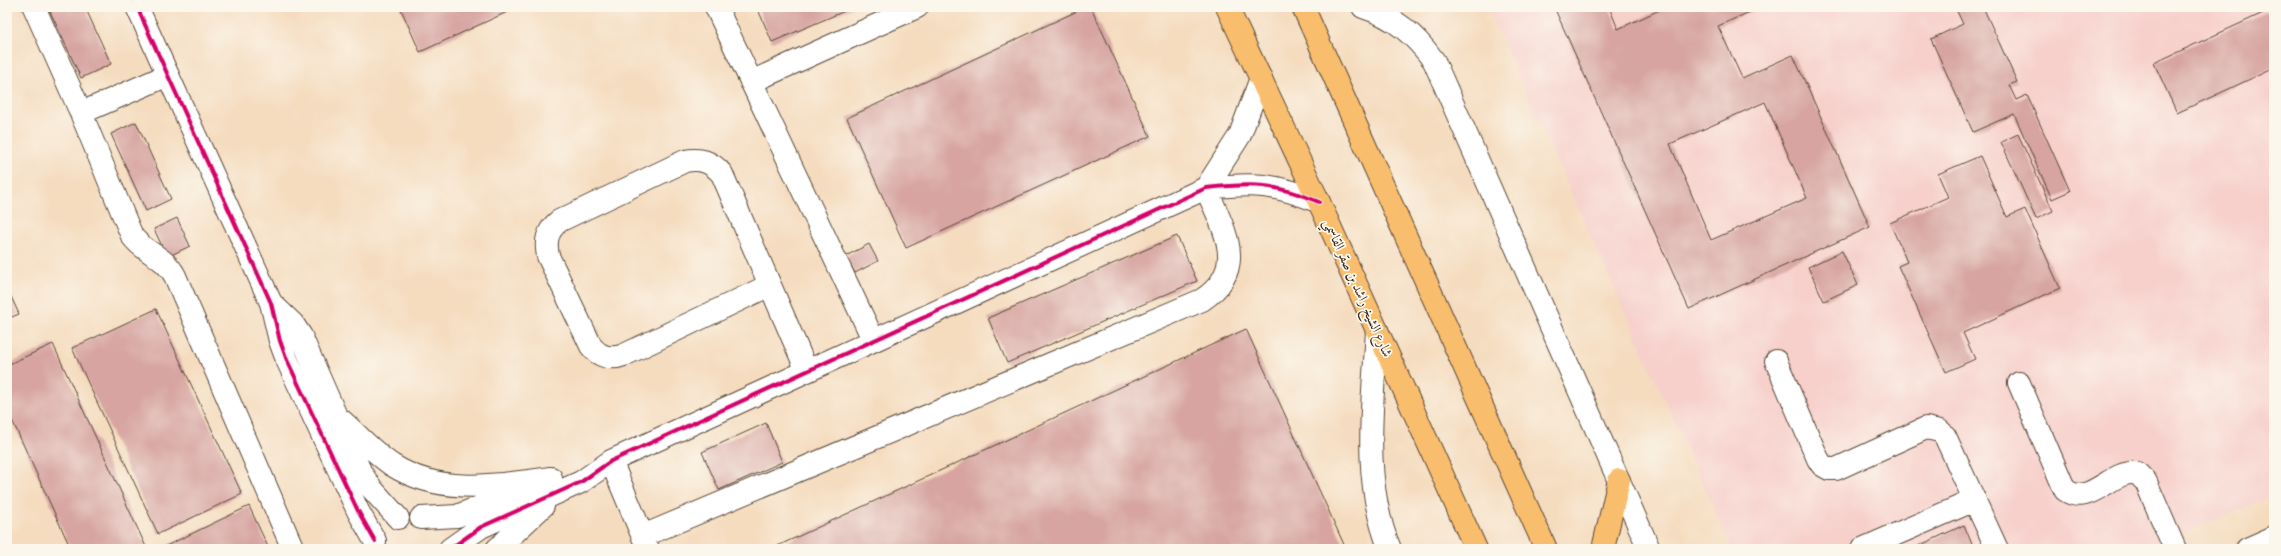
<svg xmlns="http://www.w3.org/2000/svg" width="2281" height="556" viewBox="0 0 2281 556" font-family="Alegreya,Amiri,serif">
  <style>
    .built { fill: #f7d0cc }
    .building { fill: #d7a4a1; fill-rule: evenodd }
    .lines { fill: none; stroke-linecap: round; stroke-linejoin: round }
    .minor-casing { stroke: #574536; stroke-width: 24 }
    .major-casing { stroke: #574536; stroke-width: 24 }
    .minor { stroke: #fff; stroke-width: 22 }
    .major { stroke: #f9be6d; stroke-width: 22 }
    .cycleway-casing { stroke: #fbf7ec; stroke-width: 6 }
    .cycleway { stroke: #d6006c; stroke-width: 4 }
    .labels { text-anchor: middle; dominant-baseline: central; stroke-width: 3.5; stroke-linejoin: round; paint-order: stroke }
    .street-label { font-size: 14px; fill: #3b2a1e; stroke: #fbf7ec }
  </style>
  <rect width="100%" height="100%" fill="#fbf7ec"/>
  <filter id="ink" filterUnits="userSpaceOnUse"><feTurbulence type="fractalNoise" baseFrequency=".025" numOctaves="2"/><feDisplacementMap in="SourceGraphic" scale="8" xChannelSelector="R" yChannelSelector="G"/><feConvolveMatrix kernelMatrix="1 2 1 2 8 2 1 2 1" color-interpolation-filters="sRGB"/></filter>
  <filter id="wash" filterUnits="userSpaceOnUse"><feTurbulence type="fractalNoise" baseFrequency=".012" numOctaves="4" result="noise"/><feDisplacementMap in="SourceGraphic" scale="16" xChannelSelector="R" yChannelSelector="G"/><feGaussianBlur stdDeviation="0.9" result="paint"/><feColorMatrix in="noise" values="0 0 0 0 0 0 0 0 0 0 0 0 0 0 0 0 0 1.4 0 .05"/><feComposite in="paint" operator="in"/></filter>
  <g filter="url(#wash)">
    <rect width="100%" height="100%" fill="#f5dcbf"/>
    <path class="built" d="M1487,7h787v487l-123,55h-419z"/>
    <g id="blocks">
      <path class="building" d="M48,7h37l26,57 -30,14z
        M400,7h118l-98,45z
        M757,7h97l-82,35z
        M1086,7h5l59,129 -244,112 -59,-130z
        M1554,7h55l9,22 48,-22h95l-43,19 24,52 51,-23 77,172 -181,82zM1765,102l42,96 -96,42 -41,-96z
        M1955,7h28l34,75 -8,3 7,15 11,-5 43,96 -18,8 -38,-85 -41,18 -42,-93 32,-15z
        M2274,8v60l-97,45 -23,-50z
        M136,122l35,77 -25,12 -35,-77z
        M2018,134l35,77 -17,8 -35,-77z
        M1980,156l27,61 18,-8 35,79 -97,45 12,26 -29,13 -48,-106 9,-4 -17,-39 58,-26 -10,-23z
        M177,218l13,28 -23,11 -13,-28z
        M1177,236l20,45 -190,82 -19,-45z
        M869,244l9,17 -23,12 -9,-17z
        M1842,251l16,34 -34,16 -16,-34z
        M7,288l12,26 -12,5z
        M156,309l86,185 -84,40 -86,-186z
        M1246,329l100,220h-575z
        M53,344l94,205h-76l-64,-140v-44z
        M766,423l16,39 -63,28 -17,-38z
        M249,506l20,43h-101l-2,-3z
        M1964,525l10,24h-62z"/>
    </g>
  </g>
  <g filter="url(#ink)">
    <use href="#blocks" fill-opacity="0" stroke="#574536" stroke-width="1"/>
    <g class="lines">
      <defs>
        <path id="minor" d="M34,7l47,106 51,123c13,18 32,19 43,40l118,273
          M137,7l134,296 9,38 7,19 71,151 17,30
          M716,7l157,332
          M1363,7c32,10 52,28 71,54l215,488
          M751,82l166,-75
          M81,113l87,-38
          M1206,188l34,-53 21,-57
          M770,285l-146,70c-13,5 -25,2 -33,-9l-43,-90c-3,-15 -1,-25 11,-35l126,-60c15,-3 26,0 37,13l85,197
          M271,303l22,21 8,12 60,137 11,16 26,29
          M1377,330c-4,72 -16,150 13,219
          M1776,361l42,98 4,6 7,4h7l90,-41 14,3 5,5 52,113
          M2019,383l46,107c25,18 46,-21 72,-17l9,9 29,67
          M341,420c17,15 33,33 51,45 49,31 106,20 159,13
          M611,461l37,88
          M421,518l36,-2 70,-28
          M643,536l559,-236c48,-32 21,-71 4,-112
          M450,549l31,-22 100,-45 30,-21 595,-273c47,-5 69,-5 113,14
          M497,549l46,-43
          M1862,549l113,-49
          M2247,549l27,-12"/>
        <path id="major" d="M1227,7l92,195 157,347
          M1303,7l243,542
          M1603,549l16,-69"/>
      </defs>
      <use href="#minor" class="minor-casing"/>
      <use href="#major" class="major-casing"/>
      <use href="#minor" class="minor"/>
      <use href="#major" class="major"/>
      <defs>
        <path id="cycleway" d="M137,7l134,296 9,38 7,19 71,151 17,30
          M450,549l31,-22 100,-45 30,-21 595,-273c47,-5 69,-5 113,14"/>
      </defs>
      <use href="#cycleway" class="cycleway-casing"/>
      <use href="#cycleway" class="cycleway"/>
    </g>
  </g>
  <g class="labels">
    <g class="street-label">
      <text transform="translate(1358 288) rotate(66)">شارع الشيخ راشد بن صقر القاسمي</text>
    </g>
  </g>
  <rect width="2281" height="556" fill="none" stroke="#fbf7ec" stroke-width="24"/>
</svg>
